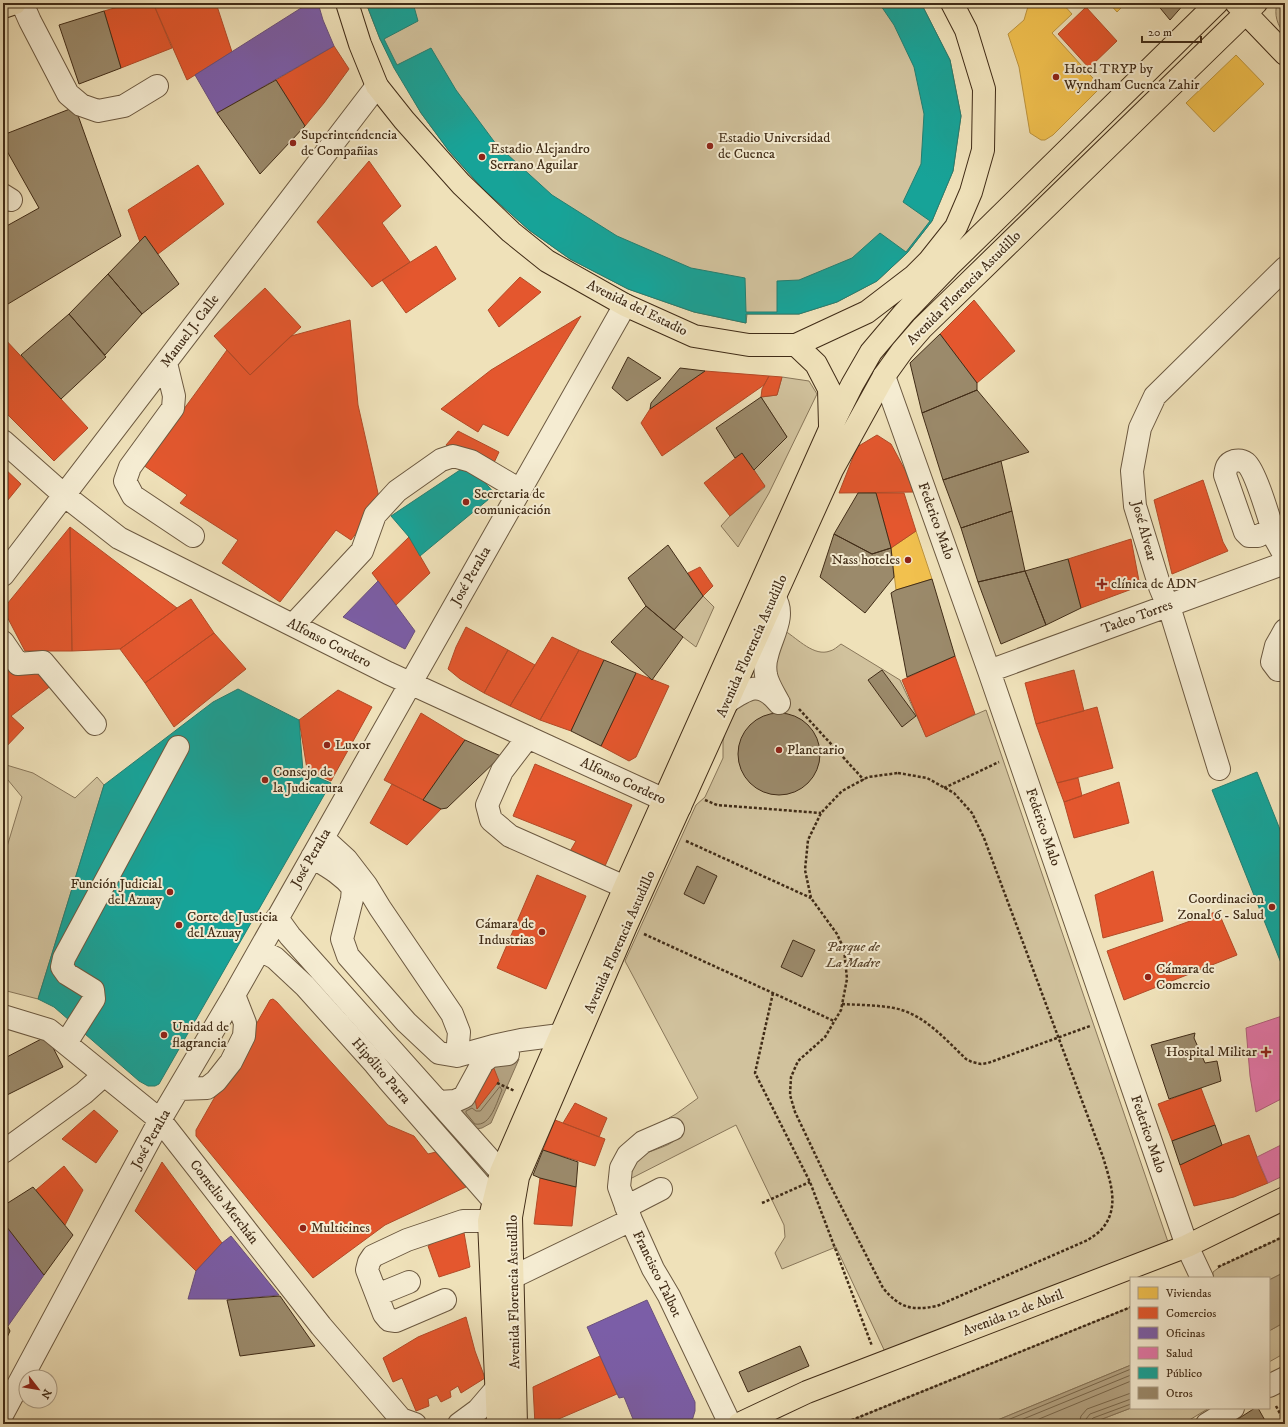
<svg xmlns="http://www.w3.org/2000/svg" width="1288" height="1427" viewBox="0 0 1288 1427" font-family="'IM FELL DW Pica',serif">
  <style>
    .green { fill: #d1c29d; stroke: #89775a }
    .water { fill: #b4a382; stroke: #867357 }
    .homes { fill: #f2c14e; stroke: #bd943e }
    .shops { fill: #e4572e; stroke: #b34a27 }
    .offices { fill: #7b5ea7; stroke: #6a4f7c }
    .health { fill: #e377a8; stroke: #b2607c }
    .public { fill: #17a398; stroke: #247f71 }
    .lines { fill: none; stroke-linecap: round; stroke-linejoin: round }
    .shore { stroke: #7a684c; stroke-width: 1 }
    .building { fill: #9b8a6b; stroke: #412c17 }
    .minor-casing { stroke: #6c5940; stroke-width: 24 }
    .major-casing { stroke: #412c17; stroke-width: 24 }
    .path { stroke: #412c17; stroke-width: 2.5; stroke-dasharray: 3 2; stroke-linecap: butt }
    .minor { stroke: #f5ecd2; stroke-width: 22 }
    .major { stroke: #efe1b9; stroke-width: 22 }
    .poi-dot { fill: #8f2418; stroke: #f5ecd2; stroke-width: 1.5 }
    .labels { text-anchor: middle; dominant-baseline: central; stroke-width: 4; stroke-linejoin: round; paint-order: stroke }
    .poi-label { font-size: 14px; fill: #412c17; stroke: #f5ecd2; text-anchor: start }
    .street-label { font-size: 14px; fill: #412c17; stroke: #f5ecd2 }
    .park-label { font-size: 14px; font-style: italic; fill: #5e4a32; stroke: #f5ecd2 }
  </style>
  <rect width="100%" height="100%" fill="#efe1b9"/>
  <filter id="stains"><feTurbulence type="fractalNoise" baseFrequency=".005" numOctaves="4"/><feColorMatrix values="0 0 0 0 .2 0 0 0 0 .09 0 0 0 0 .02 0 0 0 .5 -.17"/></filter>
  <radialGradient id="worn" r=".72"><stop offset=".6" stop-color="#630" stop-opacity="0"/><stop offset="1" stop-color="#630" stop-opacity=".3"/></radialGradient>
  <path class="green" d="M366,3h555l29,57 11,56 -8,55 -21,50 -25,32 -30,28 -40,21 -38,12h-52l-1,9 -52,-11 -66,-23 -58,-30 -41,-29 -46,-41 -34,-38 -28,-38 -41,-74z
    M1277,3h8v31c-8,-9 -11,-19 -8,-31z
    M782,377l27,4 8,13 -48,99 -31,54 -17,-21 9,-10 35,-29 -11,-17 33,-33 -26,-40 16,-2z
    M703,596l11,11 -18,40 -22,-17z
    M785,631c13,8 29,26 45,20 4,-1 7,-4 11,-7l59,36 26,56 60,-26 182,532 -282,112 -50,-107 -54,22 -7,-16 10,-16 -1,-12 -48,-100 -110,56c4,-7 7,-17 13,-23 8,-8 29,-10 37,-19l-3,-19 -4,-2 7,-4 22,-16 -73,-137 71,-156 9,-8 18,-39v-17l2,-9 9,-18 5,-8 31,-26z
    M3,764l30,9 42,25 22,-21 7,8 -66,214 -35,-9v-130l19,-63 -19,-23z
    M1285,1236v36l-16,8v-2h-56v-6l8,-6z
    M1131,1307v58l-143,59h-146z
    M1285,1322v31l-16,9v-31z
    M1131,1408h78l-26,16h-94z"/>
  <path class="water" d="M519,1059l-28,64 -9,5 -6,1 -21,-23 20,-8 2,11 20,-26 -6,-22 9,2z
    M1285,1272v50l-16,9v-51z
    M1131,1365v43l-42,16h-101z"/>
  <path class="homes" d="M1029,3h33l10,11 -20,19 49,54 -48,48 -8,5h-4l-11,-7 -11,-66 -11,-33 16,-14z
    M1109,3h17l-9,9z
    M1236,55l28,29 -50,48 -28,-29z
    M916,531l16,48 -36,11 -5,-42z"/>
  <path class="shops" d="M132,3h21l19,45 -51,20 -17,-57z
    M153,3h63l16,49 -45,28z
    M1086,7l31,34 -28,27 -31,-34z
    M334,46l15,23 -25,34 -19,23 -29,-46z
    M369,161l32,45 -19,17 28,39 -38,25 -55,-65z
    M198,165l26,39 -66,50 -13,-18 -5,6 -12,-32z
    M436,246l20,33 -50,34 -24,-33z
    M520,277l21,15 -42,35 -11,-17z
    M265,288l36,39 -51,48 -36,-39z
    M974,300l41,51 -38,32 -37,-49z
    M581,316l-73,120 -25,-12 -5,8 -37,-23 50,-39z
    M350,320l8,85 22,97 -29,38 -15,-10 -56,72 -58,-39 16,-23 -58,-37 7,-8 -44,-30 84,-115 23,25 41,-39z
    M3,337l85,91 -34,33 -51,-51z
    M705,371l64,5 -5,9 -102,71 -21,-33 9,-14z
    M769,376l13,1 -5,18 -16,2 1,-8z
    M458,431l41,21 -7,15 -46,-22z
    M877,435l14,9 14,26 9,22 -75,1 18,-46z
    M742,453l23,33 -35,30 -26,-33z
    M3,467l18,17 -18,22z
    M1203,480l20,62 5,9 -56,23 -18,-74z
    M876,493h28l12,38 -25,17z
    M70,527l107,81 -57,41 -48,2z
    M70,527l2,124h-47l-22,-42z
    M409,537l21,36 -34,32 -24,-32z
    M1131,539l9,47 -59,22 -13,-49z
    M700,567l13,19 -10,10 -15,-23z
    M191,599l23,34 -69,50 -25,-34 57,-41z
    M466,627l42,23 -24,43 -24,-14 -12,-10 8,-22z
    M214,633l32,36 -72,58 -29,-44z
    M552,637l27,13 -39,70 -30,-14z
    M508,650l27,15 -25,41 -26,-13z
    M579,650l25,10 -33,71 -31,-11z
    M955,656l20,58 -49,23 -24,-57z
    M3,657l11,17 23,-3 15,14 -41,31 13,12 -21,22z
    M1074,670l10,41 -48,13 -11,-41z
    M636,673l33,13 -33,71 -7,4 -28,-15z
    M338,690l34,17 -41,74 -24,-12 -8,-49z
    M1097,707l16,61 -56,15 -21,-59z
    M421,713l44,27 -42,60 -39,-20z
    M535,764l97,41 -27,61 -36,-13 7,-12 -63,-25z
    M1078,778l4,18 -18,6 -7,-19z
    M1119,782l10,41 -55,15 -10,-36z
    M392,784l49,25 -34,36 -37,-22z
    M1153,871l10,50 -60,17 -8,-43z
    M537,875l49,21 -40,93 -49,-21z
    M1218,911l19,44 -113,45 -17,-49z
    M273,999l4,3 111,123 26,11 14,18 8,-2 30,35 -81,38 -72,53 -117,-142v-6l74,-130z
    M491,1061l8,20 -22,28 -6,-30z
    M1201,1088l14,37 -43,16 -14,-37z
    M575,1103l32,15 -8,19 -36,-14z
    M94,1110l24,21 -22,32 -34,-24z
    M555,1120l50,19 -10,27 -52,-16z
    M1249,1135l12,33 7,15 -34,14 -40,9 -14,-41 42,-20z
    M162,1162l60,81 -26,28 -61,-60z
    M64,1166l19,24 -18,35 -29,-35z
    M540,1178l36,9 -4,39 -38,-2z
    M463,1227l7,40 -31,10 -11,-31z
    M466,1317l9,34 10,27 -24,15 -3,-7 -8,5 1,6 -10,5 -4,-7 -9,4 1,7 -13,5 -14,-33 -9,4 -10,-24 35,-21z
    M600,1356l17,38 -70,30h-12l-2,-37z"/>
  <path class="offices" d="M309,3h9l5,17 11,26 -117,67 -22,-38z
    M378,581l37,50 -10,18 -62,-32z
    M3,1222l41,53 -36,51 -5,-9z
    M231,1236l48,59 -44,4h-47l8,-28 26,-28z
    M647,1300l48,102v9l-4,13h-56l-11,-27 -5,1 -32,-71z"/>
  <path class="health" d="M1285,1015v82l-29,15 -6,-36 -4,-48z
    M1285,1143v32l-17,8 -11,-26z"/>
  <path class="public" d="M366,3h47l5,18 -34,18 13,26 34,-17 25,42 40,54 56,51 65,41 74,32 54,10 1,34h31v-31l22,-1 53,-22 28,-25 26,19 24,-31 -27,-19 18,-38 3,-50 -10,-47 -20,-42 -15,-22h42l29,57 11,56 -8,55 -21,50 -25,32 -30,28 -40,21 -38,12h-53v9l-52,-11 -66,-23 -58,-30 -41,-29 -46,-41 -34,-38 -28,-38 -27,-45 -14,-29z
    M469,464l26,30 -75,62 -11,-19 -18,-21z
    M238,689l61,31 4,51 28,12 -172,301 -4,2h-7l-9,-5 -85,-74 -16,-8 66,-214 109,-83z
    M1257,772l28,70v131l-73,-183z"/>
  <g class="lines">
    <path class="shore" d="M500,1087l2,3c-5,11 -11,37 -27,34l-9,-11v-2l6,-3 4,3h4z
      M998,1424l133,-55
      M1011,1424l120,-49
      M1027,1424l104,-43
      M1079,1424l2,-8 6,-7 44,-16
      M1085,1424l1,-5 4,-5 41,-15
      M1090,1424v-3l3,-3 38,-14"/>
  </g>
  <path class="building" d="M1156,3h29l-15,17z
    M104,11l17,57 -42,16 -20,-59z
    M276,80l29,46 -45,48 -43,-61z
    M75,107l46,129 -118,71v-79l36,-20 -36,-64v-9z
    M145,236l34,48 -37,30 -34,-40z
    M108,274l34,40 -37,41 -36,-41z
    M69,314l37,43 -45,42 -40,-44z
    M940,334l37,49v7l-55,23 -12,-50z
    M628,357l33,21 -34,23 -15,-13z
    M680,368l25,3 -55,38 1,-6z
    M977,390l52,62 -86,28 -21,-67z
    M761,397l26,40 -33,33 -12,-17 -7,5 -19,-30z
    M1001,461l11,50 -51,17 -18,-48z
    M858,493h18l15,55 -19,6 -38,-20z
    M1012,511l13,60 -47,11 -17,-54z
    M834,534l38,20 19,-6 3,29 -29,36 -45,-36z
    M668,545l35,51 -29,34 -28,-24 -18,-28z
    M1068,559l13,49 -35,17 -21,-54z
    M1025,571l21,54 -45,19 -23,-62z
    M932,579l23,77 -48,21 -16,-84 5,-3z
    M646,606l37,31 -31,43 -41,-38z
    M604,660l32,13 -35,73 -30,-15z
    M882,670l34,46 -14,11 -34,-47z
    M738 754a41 41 0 1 1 82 0a41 41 0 1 1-82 0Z
    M465,740l36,16 -54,52 -6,1 -18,-9z
    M697,866l20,10 -13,28 -20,-10z
    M793,940l22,10 -13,27 -21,-10z
    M1195,1033l-1,5 11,25 12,-2 4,20 -52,18 -18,-54z
    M47,1036l16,31 -60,30v-38z
    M1215,1125l7,20 -42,20 -8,-24z
    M543,1150l35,12 -2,25 -36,-9 -7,-3z
    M33,1187l40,48 -29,40 -41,-53v-16z
    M280,1296l35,50 -75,10 -13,-56z
    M3,1317l7,14 -7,15z
    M800,1346l9,20 -61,26 -9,-20z
    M1255,1408h3l9,16h-37z"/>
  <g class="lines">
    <defs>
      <path id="minor" d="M22,3l8,18 38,73 13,11 17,6 26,-5 33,-20
        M3,195l8,5
        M166,363l8,33 -1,12 -43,59 -5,14 8,15 60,40
        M884,376l105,295 198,575 15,32
        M3,441l61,54 55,43 269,135 292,134
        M1273,529l-15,7h-9l-4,-4 -20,-57c1,-7 2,-12 9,-14 4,-1 8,-1 12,2 10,8 25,62 30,77 3,5 6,11 9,16
        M3,575l374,-489
        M774,597c13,18 -3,40 -7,59 -2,6 -2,13 -1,19 2,10 9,20 13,28
        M293,625l69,-74 13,-36 22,-24 44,-31 12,-4 18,5 49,29
        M1285,630l-9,16 -4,16 6,8 7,-1
        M3,642l15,22 25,-2 52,62
        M989,671l296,-108
        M727,702c21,-14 33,-22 52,1
        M528,737l-26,34 -15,34 4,15 19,16 115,51
        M1219,769l-47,-153 -12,-29 -25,-81 -3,-35 8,-43 15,-32 130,-128
        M323,838l23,21 20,26 14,23 72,106 7,18 -2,24
        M312,857c15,9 30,17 41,31l-1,11 -10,40 6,17 58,66 33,31 18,3 36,-10 28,-6 39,-5
        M277,918l13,18 211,236
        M260,950l15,8 30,28 70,78 14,17 105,120
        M3,1016l46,14 111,90 161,206 80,93 14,5
        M66,1043l28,-44 -1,-9 -26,-16 -5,-7 2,-9 114,-211
        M179,1089l28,-1 9,-7 15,-19 13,-26 1,-13 -11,-28
        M439,1102l16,-1 9,-4 19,-35 8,-6 17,-2
        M673,1129l-30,13 -15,13 -7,13 -2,19 12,33 22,49 16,27 61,128
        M3,1152l81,-59 20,-18
        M626,1207l35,-18
        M513,1277l118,-57
        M377,1295l32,-13
        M445,1300l-49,21 -7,-1 -5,-6 -17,-44 2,-8 4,-6 34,-16 56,-19h26
        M1269,1386l16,-8
        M3,1413l157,-293 74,-125 391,-690
        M459,1424l19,-14 18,-21
        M1207,1424l26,-16"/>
      <path id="major" d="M347,3l13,41 17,42 27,34 57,64 50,48 36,29 78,44 69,31 55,9h47l71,-33 47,-36 15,-15 27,-34 15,-35 12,-42 1,-61 -18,-59 -14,-27
        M1236,3l49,51
        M3,7l12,-4
        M796,345l20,19 13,25 1,37
        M498,1424l-9,-203 12,-49 124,-285 205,-458 22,-44 19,-33 33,-39 46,-48 267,-262
        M516,1424l-5,-207 7,-40 108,-251 206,-456 52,-94 18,-25 20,-23 334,-325
        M739,1424l68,-32 380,-146 98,-48"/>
    </defs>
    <use href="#minor" class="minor-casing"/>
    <use href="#major" class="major-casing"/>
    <path class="path" d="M799,709l65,71
      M898,773l29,5 27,15 18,20 12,25 119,319c7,24 18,51 -2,73 -4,4 -9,7 -13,10l-151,66c-26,5 -37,2 -54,-18l-58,-113 -30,-63 -5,-17 1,-18 7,-16 27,-24 16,-27 6,-31 -3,-30 -7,-15 -26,-36 -6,-28 3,-30 13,-27 21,-22 26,-14z
      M944,788l55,-26
      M705,800l12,5 104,8
      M686,841l125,57
      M644,934l190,87
      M773,993l-18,80 55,109 62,164
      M842,1004c17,1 35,1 52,4 30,6 51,31 72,51l6,3 9,2 7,-1 102,-37
      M497,1083l18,8
      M762,1203l48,-21
      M1218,1267l67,-31
      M1276,1406l9,17
      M842,1424l289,-117"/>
    <use href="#minor" class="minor"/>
    <use href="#major" class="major"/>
  </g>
  <g class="poi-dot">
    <circle cx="1056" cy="77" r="4"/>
    <circle cx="293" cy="143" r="4"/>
    <circle cx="710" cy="146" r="4"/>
    <circle cx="482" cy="157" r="4"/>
    <circle cx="466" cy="502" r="4"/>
    <circle cx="908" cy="560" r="4"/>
    <path d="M1100 578h4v4h4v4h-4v4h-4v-4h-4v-4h4z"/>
    <circle cx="327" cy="745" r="4"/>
    <circle cx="779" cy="750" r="4"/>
    <circle cx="265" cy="780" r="4"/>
    <circle cx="170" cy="892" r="4"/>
    <circle cx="1272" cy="907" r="4"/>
    <circle cx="179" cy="925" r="4"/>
    <circle cx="542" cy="932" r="4"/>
    <circle cx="1148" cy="977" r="4"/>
    <circle cx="164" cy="1035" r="4"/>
    <path d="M1264 1046h4v4h4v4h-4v4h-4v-4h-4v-4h4z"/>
    <circle cx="303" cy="1228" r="4"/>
  </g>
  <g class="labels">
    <g class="poi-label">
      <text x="1064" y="69">Hotel TRYP by<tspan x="1064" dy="16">Wyndham Cuenca Zahir</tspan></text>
      <text x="301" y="135">Superintendencia<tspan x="301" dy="16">de Compañias</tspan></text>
      <text x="718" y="138">Estadio Universidad<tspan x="718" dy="16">de Cuenca</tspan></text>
      <text x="490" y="149">Estadio Alejandro<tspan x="490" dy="16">Serrano Aguilar</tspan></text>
      <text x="474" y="494">Secretaria de<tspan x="474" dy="16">comunicación</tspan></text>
      <text x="900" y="560" text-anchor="end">Nass hoteles</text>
      <text x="1111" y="584">clínica de ADN</text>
      <text x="335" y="745">Luxor</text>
      <text x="787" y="750">Planetario</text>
      <text x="273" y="772">Consejo de<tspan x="273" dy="16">la Judicatura</tspan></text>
      <text x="162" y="884" text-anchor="end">Función Judicial<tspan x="162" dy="16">del Azuay</tspan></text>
      <text x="1264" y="899" text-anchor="end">Coordinacion<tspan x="1264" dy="16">Zonal 6 - Salud</tspan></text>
      <text x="187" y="917">Corte de Justicia<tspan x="187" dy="16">del Azuay</tspan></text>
      <text x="534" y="924" text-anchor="end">Cámara de<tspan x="534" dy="16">Industrias</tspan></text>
      <text x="1156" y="969">Cámara de<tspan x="1156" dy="16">Comercio</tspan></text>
      <text x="172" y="1027">Unidad de<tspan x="172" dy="16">flagrancia</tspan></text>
      <text x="1257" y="1052" text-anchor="end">Hospital Militar</text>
      <text x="311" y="1228">Multicines</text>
    </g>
    <g class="street-label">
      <text transform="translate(964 288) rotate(-45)">Avenida Florencia Astudillo</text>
      <text transform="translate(637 308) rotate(26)">Avenida del Estadio</text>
      <text transform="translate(190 331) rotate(-53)">Manuel J. Calle</text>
      <text transform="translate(936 521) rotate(70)">Federico Malo</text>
      <text transform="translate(1144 531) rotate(75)">José Alvear</text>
      <text transform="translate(471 576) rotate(-60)">José Peralta</text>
      <text transform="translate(1137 617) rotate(-20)">Tadeo Torres</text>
      <text transform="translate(329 643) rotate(27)">Alfonso Cordero</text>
      <text transform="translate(752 646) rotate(-66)">Avenida Florencia Astudillo</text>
      <text transform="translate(623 781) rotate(25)">Alfonso Cordero</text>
      <text transform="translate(1043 827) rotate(71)">Federico Malo</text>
      <text transform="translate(311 858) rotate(-60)">José Peralta</text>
      <text transform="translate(620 942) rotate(-66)">Avenida Florencia Astudillo</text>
      <text transform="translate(381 1071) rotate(49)">Hipólito Parra</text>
      <text transform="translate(1148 1134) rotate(71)">Federico Malo</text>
      <text transform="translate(151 1139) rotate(-61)">José Peralta</text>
      <text transform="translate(224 1202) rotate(52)">Cornelio Merchán</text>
      <text transform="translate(657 1274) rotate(64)">Francisco Talbot</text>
      <text transform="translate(514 1292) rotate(-91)">Avenida Florencia Astudillo</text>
      <text transform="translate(1013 1313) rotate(-21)">Avenida 12 de Abril</text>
    </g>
    <g class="park-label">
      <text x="853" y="947">Parque de<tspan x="853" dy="16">La Madre</tspan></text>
    </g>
  </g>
  <rect width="1288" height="1427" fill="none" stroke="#efe1b9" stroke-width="16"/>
  <rect x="4" y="4" width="1280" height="1419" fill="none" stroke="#412c17" stroke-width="2"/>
  <rect x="8" y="8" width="1272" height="1411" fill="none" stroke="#412c17"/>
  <rect x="1130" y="1277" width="140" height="132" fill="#f5ecd2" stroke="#ad9f87"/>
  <rect x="1138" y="1287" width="20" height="12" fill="#f2c14e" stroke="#ad9f87"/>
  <text x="1166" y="1297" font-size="12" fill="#412c17">Viviendas</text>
  <rect x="1138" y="1307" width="20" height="12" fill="#e4572e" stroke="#ad9f87"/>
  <text x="1166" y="1317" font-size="12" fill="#412c17">Comercios</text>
  <rect x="1138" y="1327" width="20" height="12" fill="#7b5ea7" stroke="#ad9f87"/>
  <text x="1166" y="1337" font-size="12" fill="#412c17">Oficinas</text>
  <rect x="1138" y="1347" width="20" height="12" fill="#e377a8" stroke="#ad9f87"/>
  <text x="1166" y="1357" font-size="12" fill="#412c17">Salud</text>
  <rect x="1138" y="1367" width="20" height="12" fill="#17a398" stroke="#ad9f87"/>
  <text x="1166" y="1377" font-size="12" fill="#412c17">Público</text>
  <rect x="1138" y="1387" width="20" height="12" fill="#9b8a6b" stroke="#ad9f87"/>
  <text x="1166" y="1397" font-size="12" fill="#412c17">Otros</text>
  <g transform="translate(38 1389) rotate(121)"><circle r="19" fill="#f5ecd2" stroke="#ad9f87"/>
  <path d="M0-3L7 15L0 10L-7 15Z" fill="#8f2418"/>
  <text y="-6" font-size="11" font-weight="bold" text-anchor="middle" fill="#412c17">N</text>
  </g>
  <path d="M1142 36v6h59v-6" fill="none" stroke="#412c17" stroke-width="2"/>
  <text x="1148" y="36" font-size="12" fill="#412c17" stroke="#f5ecd2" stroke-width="3" paint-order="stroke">20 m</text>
  <rect width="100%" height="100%" filter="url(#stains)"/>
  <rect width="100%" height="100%" fill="url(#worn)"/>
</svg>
